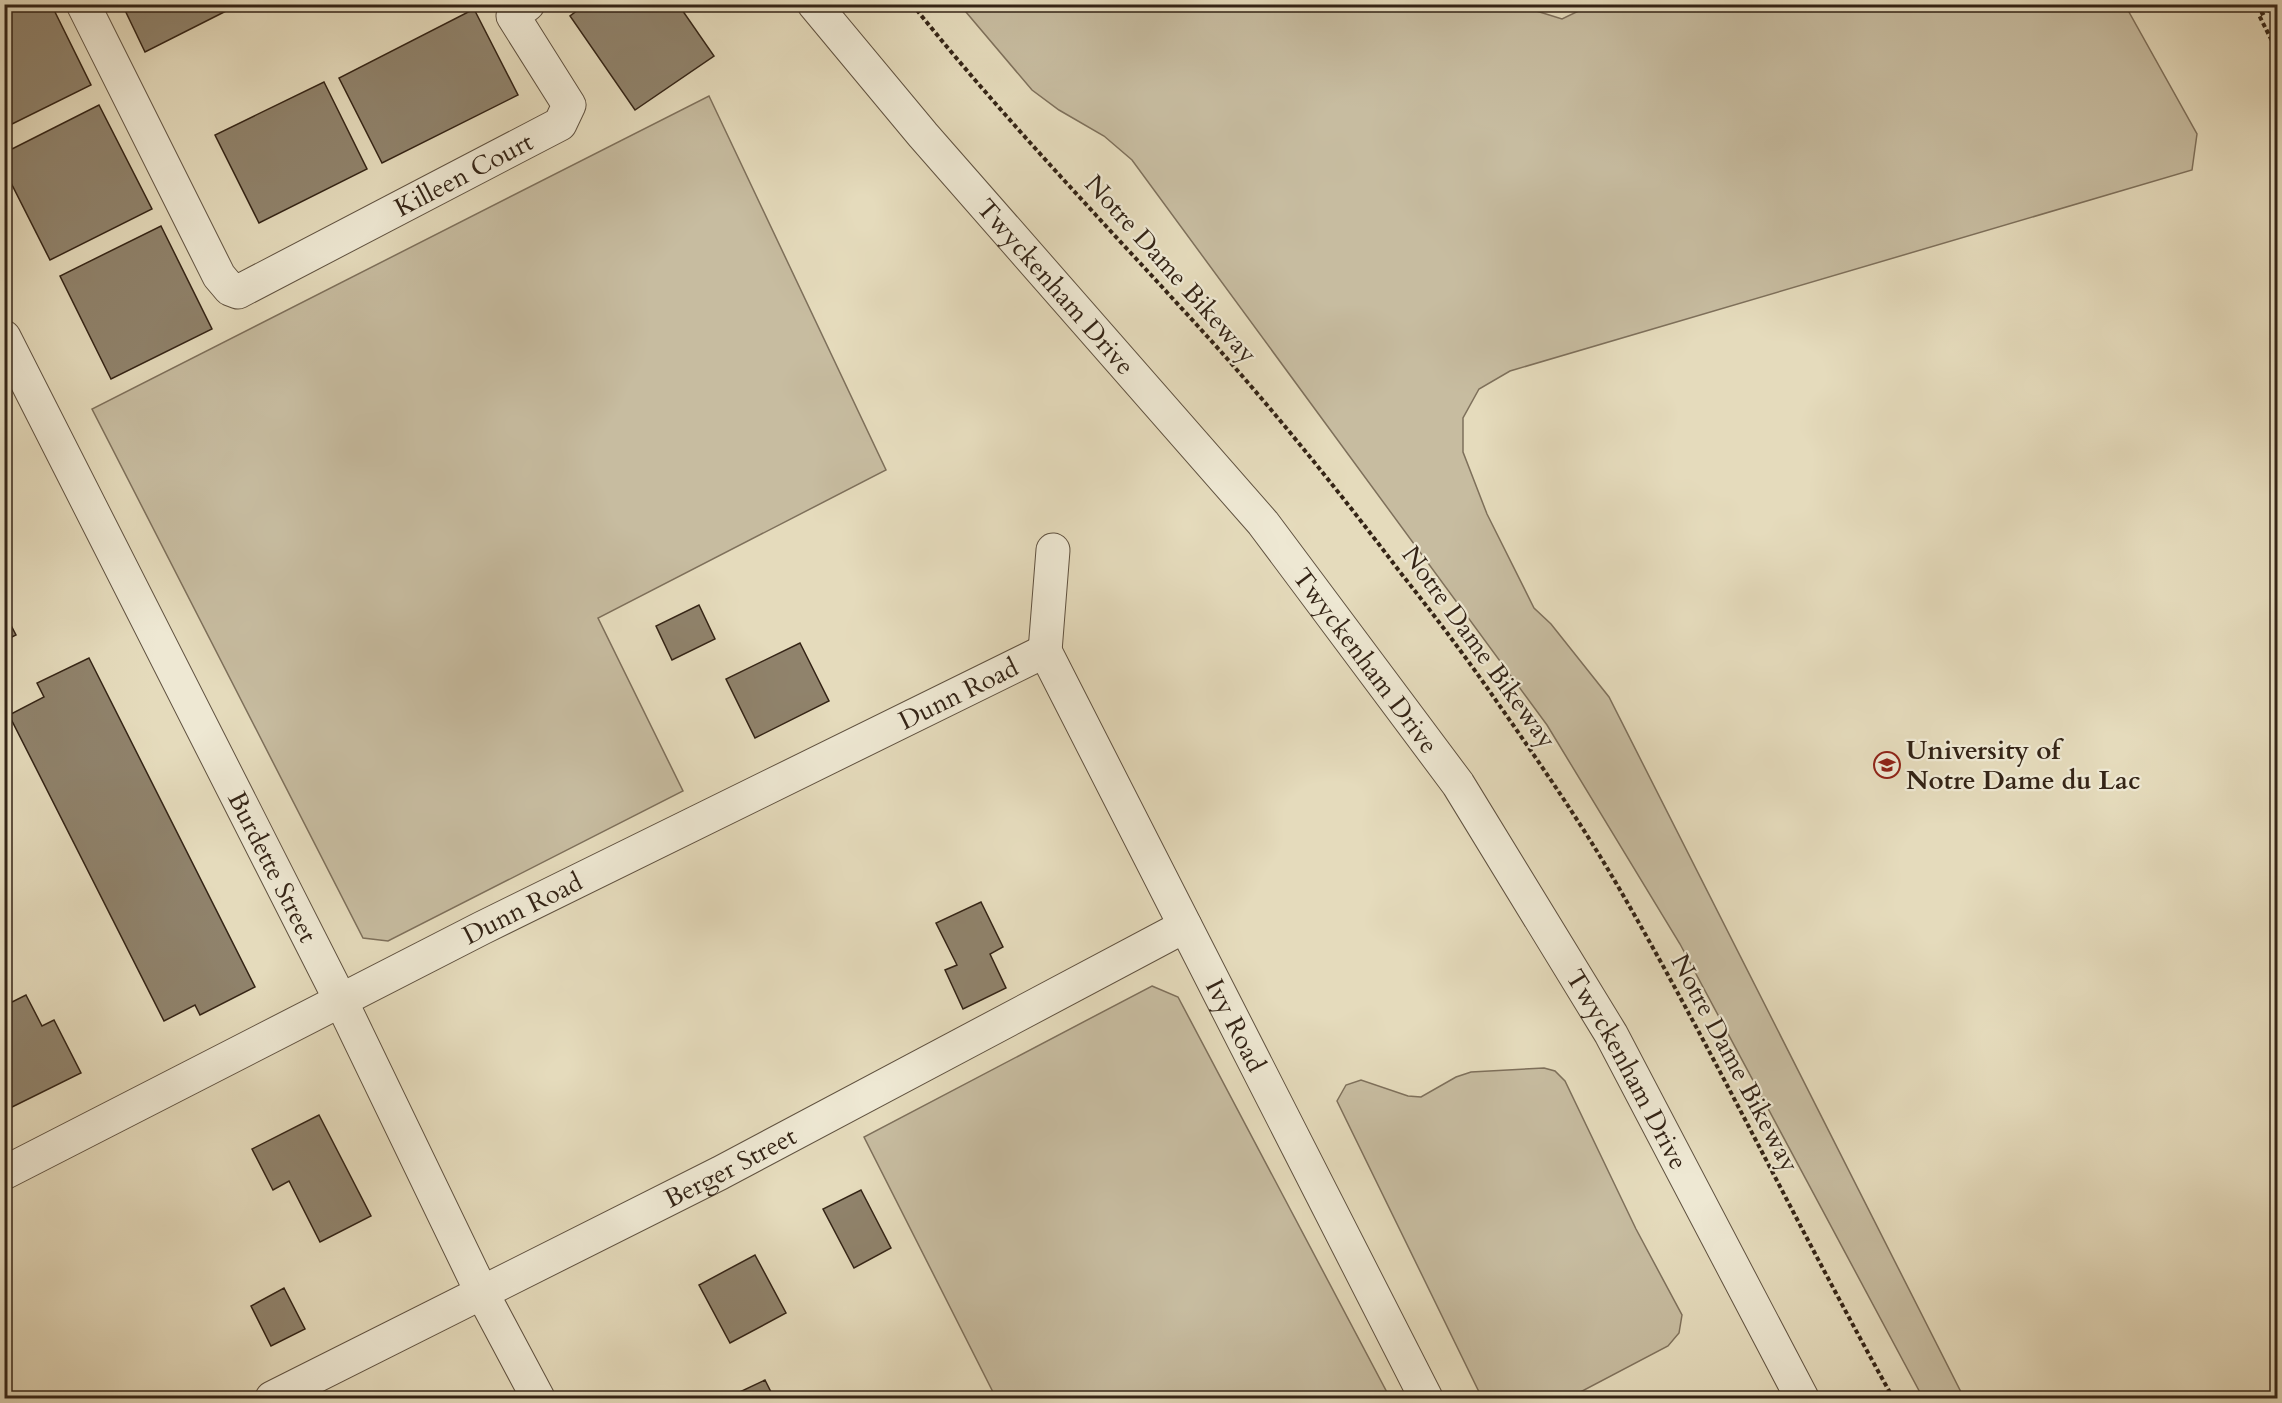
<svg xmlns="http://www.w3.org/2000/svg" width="2282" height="1403" viewBox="0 0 2282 1403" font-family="Cardo,serif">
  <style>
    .green { fill: #c7bca0; stroke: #7e705b; stroke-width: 1.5 }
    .building { fill: #90836c; stroke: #342416; stroke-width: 1.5 }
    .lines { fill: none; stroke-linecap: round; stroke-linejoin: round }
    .minor-casing { stroke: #605240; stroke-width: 35 }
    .path { stroke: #342416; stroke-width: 4; stroke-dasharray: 4.5 3; stroke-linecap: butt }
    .minor { stroke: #eee8d3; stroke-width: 33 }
    .labels { text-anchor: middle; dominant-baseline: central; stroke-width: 4.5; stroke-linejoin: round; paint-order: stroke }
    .street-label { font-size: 26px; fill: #342416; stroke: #eee8d3 }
    .poi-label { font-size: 26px; font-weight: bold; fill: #342416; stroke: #eee8d3; text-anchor: start }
  </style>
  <rect width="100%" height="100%" fill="#e5dbbc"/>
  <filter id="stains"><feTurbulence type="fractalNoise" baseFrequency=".00333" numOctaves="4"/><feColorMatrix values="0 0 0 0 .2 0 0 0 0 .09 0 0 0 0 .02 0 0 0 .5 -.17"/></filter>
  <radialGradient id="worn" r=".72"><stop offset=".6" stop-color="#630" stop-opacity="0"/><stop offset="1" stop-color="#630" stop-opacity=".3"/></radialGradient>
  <path class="green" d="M1514,4l48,15 31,-15 532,1 72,129 -5,36 -682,201 -31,18 -16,29v34l24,62 47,94 17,16 58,73 355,701h-41l-243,-454 -133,-219 -415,-565 -28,-24 -45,-26 -27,-20 -72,-85z
    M709,96l177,374 -288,148 85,173 -295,150 -25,-3 -271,-529z
    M1152,986l26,11 212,401h-394l-132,-261z
    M1544,1068l11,3 10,10 71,148 46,86 -3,18 -11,13 -99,52h-87l-145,-297 9,-16 15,-5 47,16 13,1 35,-20 15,-5z"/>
  <path class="building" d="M4,4h47l40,81 -87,43z
    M122,4h118l-95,48z
    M586,4h92l36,52 -79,54 -65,-94z
    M474,9l44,86 -136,68 -43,-85z
    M324,82l43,87 -108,54 -44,-88z
    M99,105l53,104 -102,51 -46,-91v-16z
    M161,226l51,103 -101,50 -51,-103z
    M699,605l16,34 -43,21 -16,-34z
    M4,612l12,23 -12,6z
    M800,643l29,58 -74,37 -29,-59z
    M89,658l166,329 -55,28 -5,-10 -31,16 -155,-306 35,-18 -7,-14z
    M981,902l22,45 -13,7 16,34 -43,21 -18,-39 12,-5 -21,-42z
    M26,995l16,31 12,-6 27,53 -77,38v-105z
    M319,1115l52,101 -51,26 -31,-61 -16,9 -21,-41z
    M861,1190l30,58 -37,20 -31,-59z
    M755,1255l31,58 -56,30 -31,-58z
    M284,1288l21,41 -34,17 -20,-40z
    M765,1380l9,18h-47z"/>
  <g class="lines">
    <defs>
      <g id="minor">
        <path id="s1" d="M83,4l136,272 11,13 8,3 322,-168 9,-19 -56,-89 15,-12"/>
        <path id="s2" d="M814,4l109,131 340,388 195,261 153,250 191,364"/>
        <path id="s3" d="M4,337l337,664 141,292 56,105"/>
        <path id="s4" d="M1045,651l381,747"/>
        <path d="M1045,651l8,-101"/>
        <path id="s5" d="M4,1173l478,-245 563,-277"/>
        <path id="s6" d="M272,1398l448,-225 465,-247"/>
      </g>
    </defs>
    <use href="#minor" class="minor-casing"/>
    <path class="path" d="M912,4c95,119 201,228 303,341 65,73 126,149 185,227 30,38 60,77 88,117 44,63 89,127 128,194 98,168 182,345 277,515
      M2278,6l-19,9 19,38"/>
    <use href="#minor" class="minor"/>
  </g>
  <defs>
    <symbol id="university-ring" viewBox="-11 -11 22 22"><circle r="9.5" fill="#eee8d3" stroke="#8f2418" stroke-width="1.5"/><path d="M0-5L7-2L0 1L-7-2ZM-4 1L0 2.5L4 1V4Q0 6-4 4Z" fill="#8f2418"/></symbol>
  </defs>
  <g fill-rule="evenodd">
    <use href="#university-ring" x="1872" y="750" width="30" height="30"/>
  </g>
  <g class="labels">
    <g class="street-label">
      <text stroke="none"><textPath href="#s1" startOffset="584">Killeen Court</textPath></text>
      <text transform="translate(1171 269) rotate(48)">Notre Dame Bikeway</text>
      <text stroke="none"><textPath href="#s2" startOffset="372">Twyckenham Drive</textPath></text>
      <text transform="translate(1479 647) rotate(54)">Notre Dame Bikeway</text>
      <text stroke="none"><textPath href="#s2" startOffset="858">Twyckenham Drive</textPath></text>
      <text stroke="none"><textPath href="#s5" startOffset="1068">Dunn Road</textPath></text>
      <text stroke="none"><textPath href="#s3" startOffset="594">Burdette Street</textPath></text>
      <text stroke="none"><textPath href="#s5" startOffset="582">Dunn Road</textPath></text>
      <text stroke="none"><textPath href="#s4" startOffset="420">Ivy Road</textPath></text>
      <text transform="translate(1735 1063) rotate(62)">Notre Dame Bikeway</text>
      <text stroke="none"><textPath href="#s2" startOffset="1344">Twyckenham Drive</textPath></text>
      <text stroke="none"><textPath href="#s6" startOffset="513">Berger Street</textPath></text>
    </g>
    <g class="poi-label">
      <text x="1906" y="750">University of<tspan x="1906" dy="30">Notre Dame du Lac</tspan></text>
    </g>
  </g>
  <rect width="2282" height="1403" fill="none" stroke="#e5dbbc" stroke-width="24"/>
  <rect x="6" y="6" width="2270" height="1391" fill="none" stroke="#342416" stroke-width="3"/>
  <rect x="12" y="12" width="2258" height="1379" fill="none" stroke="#342416" stroke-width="1.5"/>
  <rect width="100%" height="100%" filter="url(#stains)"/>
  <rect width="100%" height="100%" fill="url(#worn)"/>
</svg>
